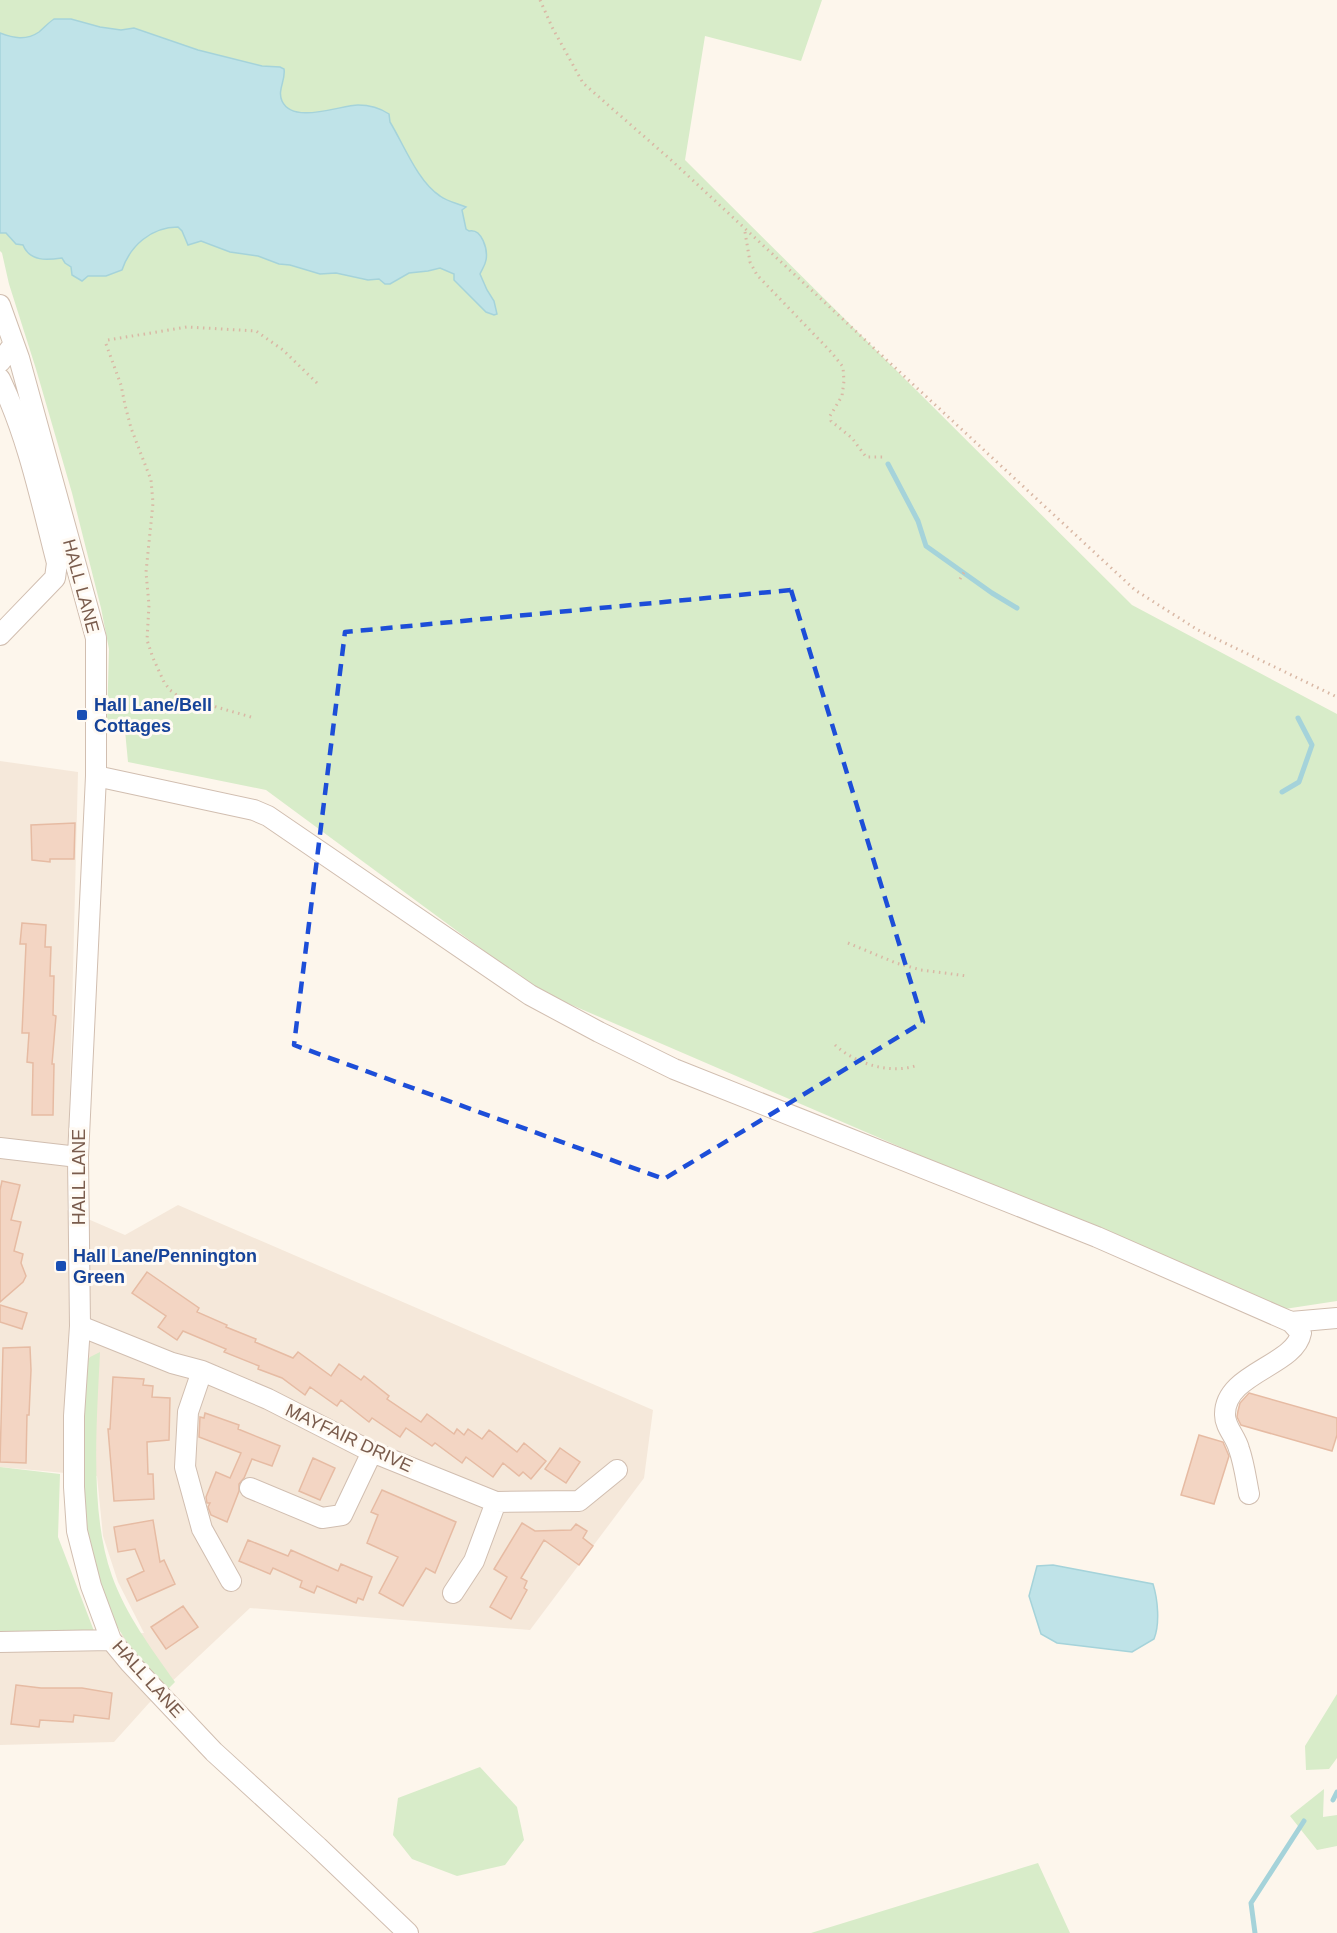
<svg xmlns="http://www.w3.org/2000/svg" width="1337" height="1933" viewBox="0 0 1337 1933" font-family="Helvetica,sans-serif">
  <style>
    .residential { fill: #f5e8da }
    .green { fill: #d8ecc9 }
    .water { fill: #bfe3e8; stroke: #a5d3da; stroke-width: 1.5 }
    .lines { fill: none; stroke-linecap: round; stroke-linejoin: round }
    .stream { stroke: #a5d3da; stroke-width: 5 }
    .building { fill: #f3d5c3; stroke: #e6bba3; stroke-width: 1.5 }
    .minor-casing { stroke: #d1beb0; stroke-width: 22 }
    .path { stroke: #d9b8a5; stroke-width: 3; stroke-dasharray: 1.5 4.5; stroke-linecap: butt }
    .minor { stroke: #fff; stroke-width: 20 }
    .marked { fill: none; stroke: #1d4ed8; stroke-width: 4.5; stroke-dasharray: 12 8; stroke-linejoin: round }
    .transit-dot { fill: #1a4fb4; stroke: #fffaf3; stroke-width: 2 }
    .labels { text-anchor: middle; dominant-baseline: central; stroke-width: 6; stroke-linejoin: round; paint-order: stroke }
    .street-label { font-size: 18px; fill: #7a5c4d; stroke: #fffaf3 }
    .transit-label { font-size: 18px; font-weight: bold; fill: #164399; stroke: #fffaf3; text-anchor: start }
  </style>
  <rect width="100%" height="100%" fill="#fdf6ec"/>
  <path class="residential" d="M0,761l78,11 -11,438 58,25 53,-30 475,205 -9,68 -114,152 -280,-22 -101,95 -35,39 -114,3v-104l144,-8 -26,-51 -15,-46 -6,-60 -97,-9z"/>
  <path class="green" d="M0,0h822l-21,61 -96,-25 -20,124 447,445 205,109v587l-59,9 -741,-320 -271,-200 -138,-28 -4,-42 -17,1 2,-72 -8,-41 -29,-115 -36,-124 -27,-85 -7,-31 -2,-2z
    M100,1352c-3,67 -11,161 12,224 14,39 39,72 63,106l-10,10c-21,-26 -43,-53 -57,-83 -35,-75 -25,-163 -24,-244l6,-8z
    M0,1467l60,7 -2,63 36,94 -94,1z
    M1337,1694v64l-8,11 -23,1 -1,-24z
    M480,1767l37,40 7,33 -19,25 -48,11 -45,-17 -19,-24 5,-37z
    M1324,1789l-1,28 14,-2v31l-20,4 -27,-34z
    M1038,1863l32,70h-259z"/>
  <path class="water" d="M54,19h17l29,8 21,3 13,-2 64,22 64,16 18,1 4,2c2,11 -7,21 -2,32 11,24 59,4 76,4 12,0 22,3 31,9l1,8c14,23 28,60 50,74 8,6 17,7 26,11l-4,3 4,19 3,2c13,-3 19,19 17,29 -1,6 -4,9 -6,14l7,16 7,11 3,13 -3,1 -8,-3 -32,-32v-6l-14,-6 -12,3 -19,2 -19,11h-5l-6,-5 -11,1 -32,-7 -16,1 -30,-9 -11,-1 -21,-8 -28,-4 -29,-11 -13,4 -6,-14 -4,-4c-27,0 -48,19 -56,43l-16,6h-18l-6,5 -10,-6 -1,-8 -6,-4 -3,-5c-15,2 -32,4 -39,-13l-7,-1 -10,-11h-6v-200c13,5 26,8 39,-1 5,-4 9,-9 15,-13z
    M1053,1565l100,19c5,16 7,40 1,55l-22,13 -75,-9 -16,-9 -12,-38 8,-30z"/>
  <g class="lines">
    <path class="stream" d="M888,464l30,57 8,25 66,47 25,15
      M1282,792l17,-10 13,-37 -14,-27
      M1333,1800l4,-8
      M1255,1933l-4,-30 53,-82"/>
  </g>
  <path class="building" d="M75,823l-1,36h-24v3l-18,-2 -1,-35z
    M22,923l24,2 -1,22h6l-1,29h4l-1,39 3,1 -4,48h2l-1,51h-21l1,-52 -6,-1 2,-29h-7l4,-89h-6z
    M2,1181l18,4 -9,35 10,2 -7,29 9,3 -2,9 5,13 -3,6 -23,20v-112z
    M147,1272l52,36 -2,4 30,13 -1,2 30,12 -1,3 38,16 5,-6 33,24 8,-12 22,16 3,-4 25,20 -2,3 34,23 6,-8 27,20 3,-5 7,6 4,-6 14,10 7,-9 28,22 7,-9 22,18 -15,18 -8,-7 -4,4 -16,-13 -10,14 -27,-20 -4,6 -27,-20 -3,3 -26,-18 -6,9 -28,-19 -3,4 -28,-22 -4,6 -27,-19 -5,8 -23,-17 -24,-9 1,-3 -35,-14 2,-3 -43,-18 -6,9 -19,-13 8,-11 -34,-23z
    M0,1305l27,8 -5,16 -22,-7z
    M30,1347l1,23 -2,45h-2l-1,48 -26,-1 3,-114z
    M113,1377l31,2 -1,6 10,1 -1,11 18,1 -1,42 -22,2 1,32h5l1,25 -40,2 -6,-72h2z
    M1249,1393l88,25v17l-5,16 -91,-26 -4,-8 1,-6 2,-8z
    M205,1413l34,12 -1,4 42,17 -8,20 -20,-7 -8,19 -5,6v7l-12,31 -16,-7 -3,-8 2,-4h-3l-1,-6 10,-25 14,6 11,-25 -42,-16 1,-20 4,1z
    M1199,1435l24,7 6,14 -15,48 -33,-9z
    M560,1448l20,14 -14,21 -21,-14z
    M313,1458l22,10 -15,32 -21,-9z
    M382,1490l74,32 -21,51 -9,-5 -23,38 -24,-13 19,-36 -31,-14 11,-28 -7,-3z
    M153,1520l7,42 4,-2 11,24 -38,17 -10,-22 17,-8 -9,-22 -17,3 -4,-25z
    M522,1523l13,8 36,-1 5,-6 11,7 -4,7 10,8 -14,19 -35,-25 -23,38 6,3 -3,7 3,2 -16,29 -21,-12 17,-30 -13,-8z
    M248,1540l40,16 3,-6 47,21 3,-7 31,13 -9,23 -5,-2 -2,5 -39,-17 -3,7 -14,-6 2,-6 -29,-13 -3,6 -31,-13z
    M183,1606l15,21 -32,22 -15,-22z
    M16,1685l25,3h41l30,5 -3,26 -35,-4 -1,7 -33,-2 -1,7 -28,-3z"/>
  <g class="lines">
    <defs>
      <path id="minor" d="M0,305l19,53 77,280v138l-18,381 2,169 -6,90v71l3,44 14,55 20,54 19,23 84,89 104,95 90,86
        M0,362l14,-18
        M0,379c28,58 41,122 57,184l-2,15 -55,57
        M96,776l158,34 14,6 262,179 69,37 75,37 423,168 194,85 10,11c-6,33 -77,40 -76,82 0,12 11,22 14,34 5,14 7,30 10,45
        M0,1148l78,9
        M1291,1322l46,-4
        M80,1326l92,37 30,8 66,28 104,53 124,50 83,-1 38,-31
        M202,1371l-14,41 -3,55 17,62 29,52
        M250,1488l72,30 20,-3 30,-63
        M453,1593l21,-32 22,-59
        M0,1642l111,-2"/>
    </defs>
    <use href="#minor" class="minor-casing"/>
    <path class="path" d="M540,0l12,27 31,56 88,77 464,430 63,40 139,67
      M745,232l5,30 7,13 75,78 11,14 1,14 -2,15 -12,20 1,5 21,17 14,19h19
      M960,579l6,-10
      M251,717l-73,-21 -8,-6 -6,-8 -11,-24 -6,-18 2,-35 -3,-33 7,-69 -2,-23 -20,-52 -6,-23 -4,-20 -15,-41 2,-4 79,-13 69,4 27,19 34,33
      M848,943l48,20 25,7 46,6
      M835,1045c21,19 56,30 83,20"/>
    <use href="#minor" class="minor"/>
  </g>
  <path class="marked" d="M791,590l132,432 -259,157 -370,-134 51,-413z"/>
  <g class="transit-dot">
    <rect x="76" y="709" width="12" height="12" rx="3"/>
    <rect x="55" y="1260" width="12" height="12" rx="3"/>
  </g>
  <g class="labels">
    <g class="street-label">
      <text transform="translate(81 586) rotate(75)">HALL LANE</text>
      <text transform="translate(79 1177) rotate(-90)">HALL LANE</text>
      <text transform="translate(349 1438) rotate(25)">MAYFAIR DRIVE</text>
      <text transform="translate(148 1679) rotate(48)">HALL LANE</text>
    </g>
    <g class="transit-label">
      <text x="94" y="705">Hall Lane/Bell<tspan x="94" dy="21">Cottages</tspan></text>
      <text x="73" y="1256">Hall Lane/Pennington<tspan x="73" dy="21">Green</tspan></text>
    </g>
  </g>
</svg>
